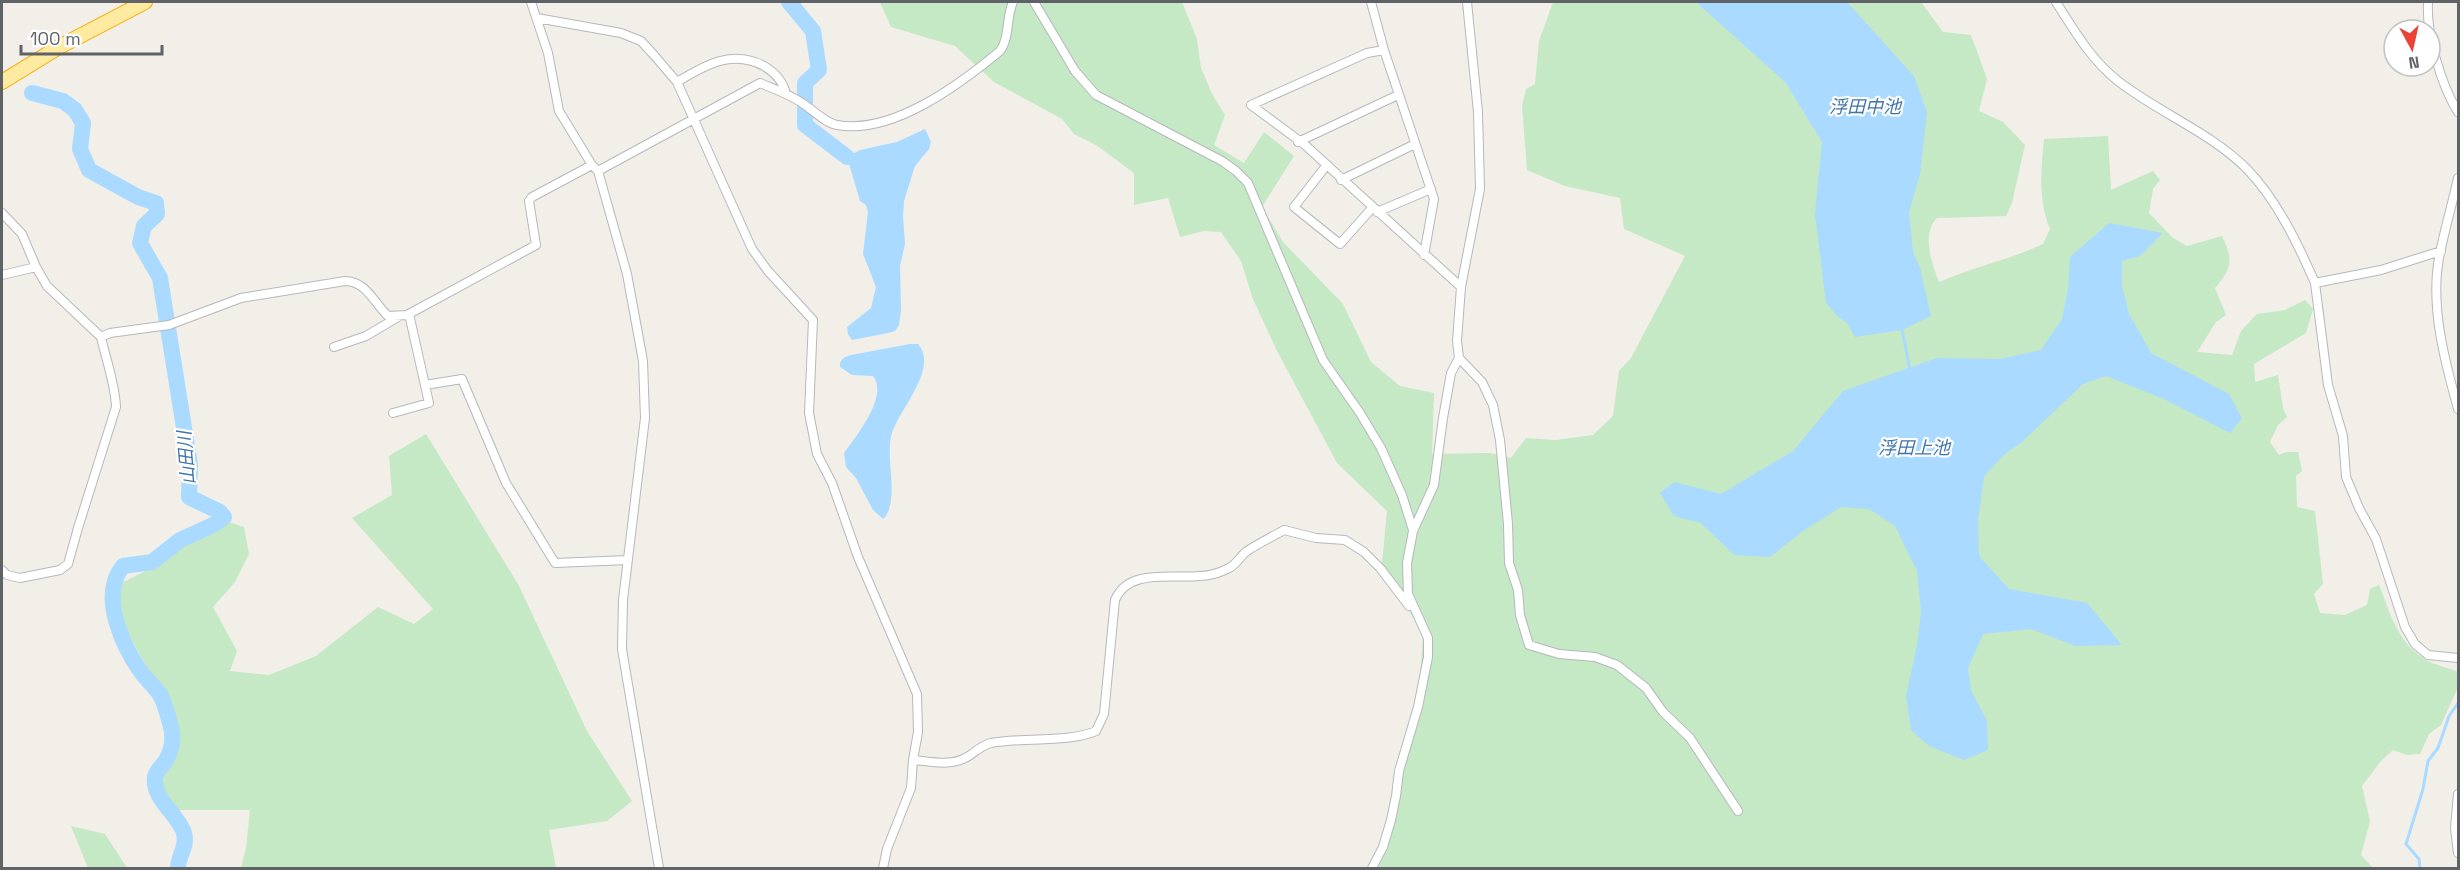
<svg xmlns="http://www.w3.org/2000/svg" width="2460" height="870" viewBox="0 0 2460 870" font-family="'Space Grotesk','Noto Sans JP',sans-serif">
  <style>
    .green { fill: #c5e8c5 }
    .water { fill: #aadaff }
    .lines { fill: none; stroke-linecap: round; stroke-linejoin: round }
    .stream { stroke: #aadaff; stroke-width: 3 }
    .river { stroke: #aadaff; stroke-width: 16 }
    .minor-casing { stroke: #b5b8bc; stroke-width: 10 }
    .trunk-casing { stroke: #f9ab00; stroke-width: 16 }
    .minor { stroke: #fff; stroke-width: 8 }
    .trunk { stroke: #feeaa1; stroke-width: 14 }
    .labels { text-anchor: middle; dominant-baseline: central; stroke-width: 4.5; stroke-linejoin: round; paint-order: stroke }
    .water-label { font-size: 18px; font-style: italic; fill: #4174aa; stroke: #fff }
  </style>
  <rect width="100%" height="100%" fill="#f1efe8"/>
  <path class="green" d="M880,2h302l15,37 4,29 11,26 13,21 -11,30 30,18 20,-31 30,24 -32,51 21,35 60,62 28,58 29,24 34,7 -2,61 58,-1 21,5 15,-20 30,2 37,-5 20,-19 6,-45 12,-13 54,-102 -61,-27 -4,-31 -55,-12 -38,-16 -5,-64 4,-17 9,-5 4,-43 14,-39h368l22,30 28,3 16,44 -8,32 24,11 22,23 -13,58 -6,13 -69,2c-16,16 -5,46 2,64 34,-15 71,-22 104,-38l7,-15c-12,-30 -9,-59 -6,-90l64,-3 3,54 42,-19 7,9 -7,9 -4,24 24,25 14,8 35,-10c11,24 11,31 -7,52l11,27 -10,7 -19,30 35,3 9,-24 16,-17 28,-4 20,-10 8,9 -7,24 -52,31 1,18 23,-7 5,33 4,9 -9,8 -8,17 9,13 7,-3h12l4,19 -6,5 1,31 18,4 8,73 -9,10 6,19 25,2 22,-10 3,-16 9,-4c11,27 18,56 44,73 10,7 24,9 35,14v15l-17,38 -12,9 -9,20 -13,1 -14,-5 -13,12 -18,24 8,35 -9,34 12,13h-994l39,-161 5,-72 -41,-72 5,-52 -50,-48 -60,-112 -24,-52 -12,-38 -20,-29 -17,-1 -24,6 -12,-39 -34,7v-32l-38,-28 -22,-11 -12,-15 -68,-37 -39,-36 -64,-19z
    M426,434l92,150 69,147 45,70 -25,20 -58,9 7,38h-315l5,-20 4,-38h-71l-9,-7 -16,-22 23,-32 -5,-38 -45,-79 -9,-30 2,-18 35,-18 26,-19 48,-25 15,5 5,27 -14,28 -22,25 24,44 -7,20 39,4 47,-19 62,-49 36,17 19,-15 -81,-91 40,-23 -3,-39z
    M71,826l34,8 22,34h-39z"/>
  <path class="water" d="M1696,2h151l67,74 13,36 -7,62 -11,38 4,40 7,16 11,48 -29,14 -47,7 -7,-13 -11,-8 -11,-13 -11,-89 7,-72 -36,-59z
    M925,129l6,13 -2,7 -14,17 -11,35 -1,15 2,28 -5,22 1,44 -2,15 -4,6 -7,2 -36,7 -4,-6 -1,-7 24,-19 5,-21 -13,-33 5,-42 -2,-7 -6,-4 -13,-44 13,-7 37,-8z
    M2109,223l54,10 -23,23 -18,5v25l7,28 22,39 78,41 13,24 -12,15 -66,-34 -58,-23 -23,8 -62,59 -15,10 -22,23 -6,45 1,35 30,33 78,14 35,42 -47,1 -44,-17 -48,5 -15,34 3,22 16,31 1,29 -24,10 -35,-14 -18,-16 -5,-34 11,-51 4,-33 -4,-41 -22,-45 -26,-17 -28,-2 -38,24 -33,26 -36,-2 -33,-32 -27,-7 -14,-23 14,-11 47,12 72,-43 50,-60 94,-33 63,1 41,-9 21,-31 6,-30 2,-32z
    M910,344h8c21,24 -18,64 -26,89 -8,23 9,69 -9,86l-10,-9 -17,-32 -10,-11 -2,-14c12,-17 45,-57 29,-77l-21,-1 -12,-8c-1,-7 4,-10 11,-12z"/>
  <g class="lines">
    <path class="stream" d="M1902,329l8,41
      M2420,868l-1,-9 -13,-15 17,-55 5,-28 10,-13 11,-32 9,-13"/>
    <path class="river" d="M789,2l24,29 6,39 -14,13v42l42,32
      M32,93l31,8 12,9 8,13 -3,26 9,21 49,27 18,6 1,11 -13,12 -4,17 20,35 30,187 -1,32 31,15 4,5 -9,7 -35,16 -28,22 -29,4c-24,29 -1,79 18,106 5,7 12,13 18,21 6,9 9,23 12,34 3,12 0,25 -6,35 -4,5 -9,9 -10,15 -3,22 23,37 29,56 4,13 -6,23 -6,35"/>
    <defs>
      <path id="minor" d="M531,2l17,51 11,58 33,54 6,6 29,103 16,87 2,57 -22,182 -1,49 37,219
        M1034,2l41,69 21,24 126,66 14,10 12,12 75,177 37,53 21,35 21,47 11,35
        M1371,2l13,48 -17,3 -116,52 54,40 156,142
        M2056,2c17,27 36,59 62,79 41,32 92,51 129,88 30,31 51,75 68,114l66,-13 60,-19
        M2428,2c-2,32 13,83 30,110
        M537,18l84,15 20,8 12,13 24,28 75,167 16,22 45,49 -4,93 8,41 15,29 26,74 59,137 1,38 -5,28 -2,28 -24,61 -4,19
        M1384,50l50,149 -10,56
        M677,82c28,-17 55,-33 87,-16 12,7 19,15 22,28
        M1298,142l100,-47
        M1326,166l-32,41 46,37 33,-37
        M598,171l162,-88c14,6 29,11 42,20 10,6 23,20 35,22 55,10 122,-40 163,-74 10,-13 6,-35 13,-49
        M2458,178c-6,27 -14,54 -19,80 -9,49 6,104 19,151
        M1341,180l74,-36
        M1377,212l54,-23
        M2,213l20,21 14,33 11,19 54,51 9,-4 59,-8 72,-27 104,-17c21,0 29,22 43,35l19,-1 129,-70 -7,-44 3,-4 60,-32
        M2,275l34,-8
        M2315,283l13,102 15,51 3,41 13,31 17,31 29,88 10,17 13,11 30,3
        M334,347l32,-11 32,-19
        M1459,358l23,24 11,23 7,35 8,84 1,39 9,27 2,25 9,30 30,9 36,3 22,8 29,23 17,24 27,26 48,73
        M425,385l37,-6 44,104 49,80 73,-3
        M393,413l36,-10 -20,-89
        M2,570l5,5 13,3 40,-8 8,-6 10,-36 38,-121c-1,-24 -10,-47 -15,-70
        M913,760c15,1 35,6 50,-1 10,-4 16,-13 28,-16 30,-6 78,0 105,-12l8,-17 11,-114c13,-32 57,-21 84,-24 9,0 20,-3 28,-7 10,-4 12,-12 20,-18 12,-8 25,-14 37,-21l32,8 29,2 19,12 16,16 29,38
        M2458,794l-3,34 3,25
        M1372,868l11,-21 8,-27 5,-24 3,-25 19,-64 10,-50v-19l-20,-44 -1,-31 6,-32 21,-46 9,-67 8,-45 8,-15 -2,-17 4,-54 19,-98 -2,-77 -11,-110"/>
      <path id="trunk" d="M2,82l57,-35 86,-45"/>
    </defs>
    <use href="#minor" class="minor-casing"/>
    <use href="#trunk" class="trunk-casing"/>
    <use href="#minor" class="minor"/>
    <use href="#trunk" class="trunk"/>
  </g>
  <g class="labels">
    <g class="water-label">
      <text x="1865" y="106">浮田中池</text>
      <text x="1914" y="447">浮田上池</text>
      <text transform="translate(186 458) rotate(-95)">山田川</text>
    </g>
  </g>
  <rect width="2460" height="870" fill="none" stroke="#5f6368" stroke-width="6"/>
  <g transform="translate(2412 48) rotate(172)"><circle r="28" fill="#ffffff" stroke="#bfc1c3" stroke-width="1.5"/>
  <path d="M0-4.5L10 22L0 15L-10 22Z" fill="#ea4335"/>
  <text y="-9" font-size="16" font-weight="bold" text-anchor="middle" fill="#5f6368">N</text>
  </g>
  <path d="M21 45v9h141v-9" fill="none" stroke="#5f6368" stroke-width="3"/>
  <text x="30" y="45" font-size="18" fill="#5f6368" stroke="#ffffff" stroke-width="4.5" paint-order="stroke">100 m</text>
</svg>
